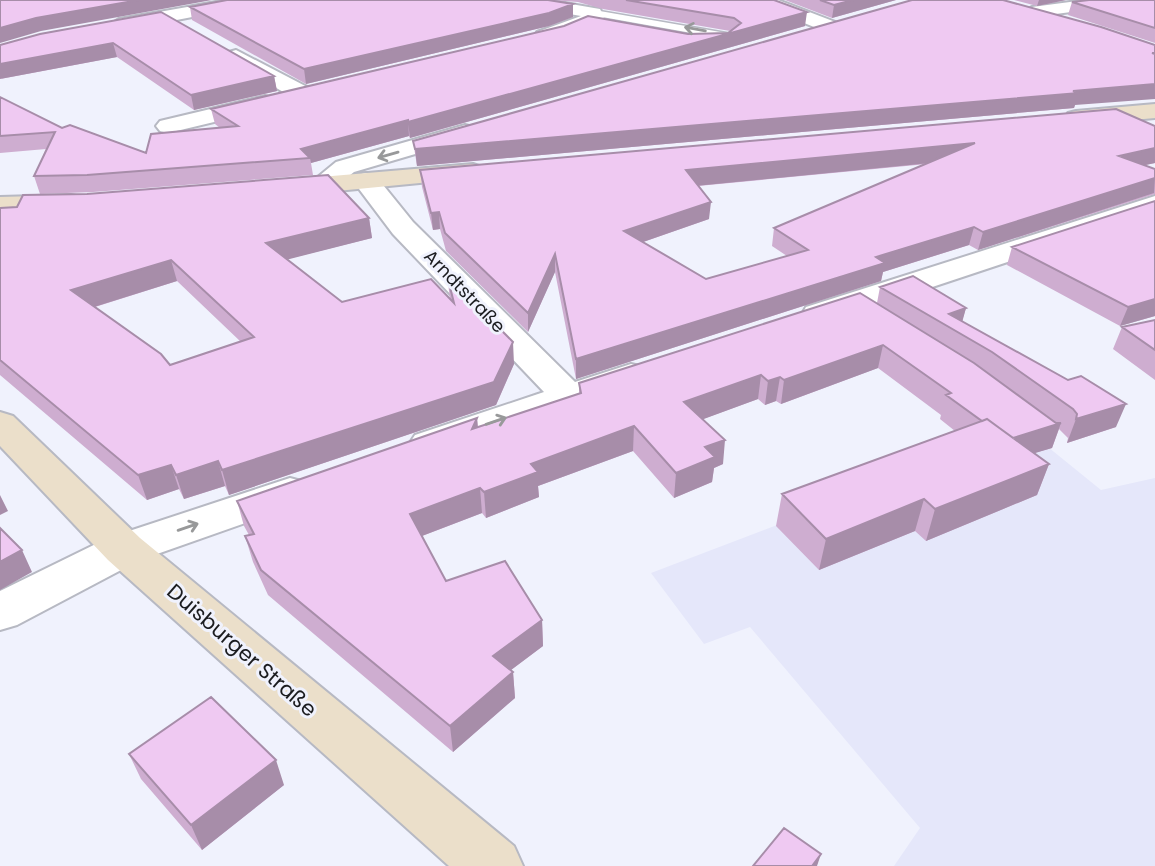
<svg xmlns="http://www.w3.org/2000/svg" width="1155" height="866" viewBox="0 0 1155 866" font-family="Poppins,sans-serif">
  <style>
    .built { fill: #e5e7fa }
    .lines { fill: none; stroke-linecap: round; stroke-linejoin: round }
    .lane-casing { stroke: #b7b9c3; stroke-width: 3 }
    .street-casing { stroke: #b7b9c3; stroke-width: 4 }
    .secondary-casing { stroke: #b7b9c3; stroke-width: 4 }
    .lane { fill: #fff; fill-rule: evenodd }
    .street { fill: #fff; fill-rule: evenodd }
    .secondary { fill: #ebdfca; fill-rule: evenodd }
    .wall { fill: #ceadd0; fill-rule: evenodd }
    .shaded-wall { fill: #a78da9 }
    .building { fill: #efc9f2; stroke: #a78da9; stroke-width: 2; fill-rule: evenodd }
    .oneway { stroke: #98999a }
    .labels { text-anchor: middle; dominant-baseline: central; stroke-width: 6; stroke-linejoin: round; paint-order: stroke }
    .street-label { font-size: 18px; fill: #1b1c1f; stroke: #f0f2fd }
    .near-street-label { font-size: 21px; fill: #1b1c1f; stroke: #f0f2fd }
  </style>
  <rect width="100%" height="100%" fill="#f0f2fd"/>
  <path class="built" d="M1027,430l74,60 54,-12v388h-261l26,-38 -170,-201 -46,17 -53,-71z"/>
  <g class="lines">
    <defs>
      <path id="lane" d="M594,10l138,24 5,3 -4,6 -13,3 -5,-3 10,-4 -134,-24v-4z"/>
      <path id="street" d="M227,0h37l-9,5 -136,26 -9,-6 9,-6z
        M508,0h40l46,8 6,1 4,8 -3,4 -57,21 -7,-2 -2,-4 2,-4 44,-16 -64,-11z
        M754,0h24l60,23 2,4 -2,4h-14l-67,-27z
        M1085,0h50l-9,5 -94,12 -9,-5 9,-5z
        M236,50l75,39 3,5 -3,5h-16l-66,-39 -3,-4 3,-4z
        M265,96l8,2 3,5 -3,5 -105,25 -8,-2 -4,-5 4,-5z
        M465,125l8,2 4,5 -4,5 -119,35 -24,19 -9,2 -9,-2 -4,-6 28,-23z
        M366,173l9,2 38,47 162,160 56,-18 13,3 5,8 -5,8 -201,70 -14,3 -14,-3 -6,-9 6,-9 129,-43 -151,-158 -40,-53 4,-6z
        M1155,196v17l-325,108 -12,3 -12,-3 -4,-7 4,-7z
        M290,478l15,4 6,10 -6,10 -165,58 -123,65 -17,5v-39l108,-53z"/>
      <path id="secondary" d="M1155,104v14l-79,7 -8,-2 -3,-5 3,-5 8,-2z
        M473,164l9,3 4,5 -4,5 -197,19 -9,-2 -4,-6 4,-6 9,-2z
        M71,195l10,2 4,6 -4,6 -81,4v-16z
        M0,412l13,4 127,122 374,308 9,20h-74l-341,-306 -108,-114z"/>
    </defs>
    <use href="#lane" class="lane-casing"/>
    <use href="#street" class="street-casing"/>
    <use href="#secondary" class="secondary-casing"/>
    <use href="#lane" class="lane"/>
    <use href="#street" class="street"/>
    <use href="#secondary" class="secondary"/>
  </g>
  <path class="wall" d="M551,0h223l31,26 -395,112 -1,-2 -98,27 2,12 -220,17 -53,2 -6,-18 12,-27 -46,4v-56l62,31 84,25 74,-25 -5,-4 -4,-15 477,-75 40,-1 2,-2 -127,-22 -25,-7z
    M785,0h111l-64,18z
    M1014,0h52l-29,6z
    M1155,0v43l-87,-28 4,-13z
    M573,4v13l-24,9 -243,58 -114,-64 -2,-13z
    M161,12l113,64 3,15 -83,19 -77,-53 -117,22z
    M1075,105l-1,3 -657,58 -4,-25z
    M1155,126v37l-10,2 10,4v25l-177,56 -9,-5 -86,27 -2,9 -305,98 -21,-107 -27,60 -82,-81 -6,-22 -7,1 -11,-43 -2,-17zM927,164l-153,64 -2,18 15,10 -81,23 -63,-37 66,-23 -11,-33z
    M0,208l369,10 3,20 -85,21 55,43 108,-3 -3,-24 67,89 -18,41 -267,90 -4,-9 -41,13 -5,-10 -32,11 -147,-125zM177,281l64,61 -71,23 -75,-58z
    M1012,247l143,69 -35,10 -113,-61z
    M880,287l86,21 -4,13 154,106 -49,16 1,-5 -9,-9 -7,19 -18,5 15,11 -12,31 -111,46 -11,-10 -96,39 -43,-44 6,-32 173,-63 -15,-12 1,-4 -63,-47 -97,36 -5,-3 -11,4 -7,-6 -55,20 20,45 -9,4 -2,14 -38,16 -41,-47 -95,35 1,11 -53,21 -4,-5 -60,23 24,45 96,39 1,26 -32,24 2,2 2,26 -62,54 -185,-157 -15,-33 -8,-26 4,-1 -5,-9 -7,-25 240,-83 1,9 101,-33v-11l298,-80z
    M1155,320v60l-42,-31 9,-22z
    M129,754l155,31 -82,65 -61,-71z"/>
  <path class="shaded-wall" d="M139,0h73l-171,31 -41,12v-15l36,-10z
    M853,0h43l-64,18 2,-13z
    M1039,0h27l-29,6z
    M573,4v13l-24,9 -243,58 -2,-15z
    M807,12l-2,14 -395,112 -2,-16z
    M113,43l4,14 -117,22v-15z
    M274,76l3,15 -83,19 -3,-15z
    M1155,84v15l-80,6 -1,3 -657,58 -2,-17z
    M408,120l1,16 -98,27 -1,-5 -9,-9z
    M975,143l-4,16 -286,28 1,-17z
    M1155,148v15l-42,9 6,-16z
    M1155,178l-1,15 -176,57 5,-18z
    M711,202l-2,17 -86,30 1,-18z
    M439,212l1,17 -7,1 -2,-17z
    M369,218l3,20 -102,26 -4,-21z
    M974,227l-5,18 -86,27 -2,9 -305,98v-20l300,-102z
    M555,254v18l-27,60v-19z
    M171,260l6,21 -99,31 -7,-22z
    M1155,299v17l-35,10 8,-19z
    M966,308l-6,22 -11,-16z
    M513,342l1,22 -18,41 -267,90 -7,-25z
    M883,345l-5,23 -97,36 3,-24z
    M761,375l-3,24 -76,28 2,-25z
    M780,377l-4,24 -11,4 3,-24z
    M1126,404l-10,23 -49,16 9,-24z
    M477,418l2,25 -7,-14z
    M1061,423l-9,25 -54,16 9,-24z
    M634,426l-1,25 -95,35 1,11 -53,21 -2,-26 47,-28z
    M725,440l-2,24 -9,4 -2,14 -38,16 2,-25 29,-26z
    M218,461l7,25 -41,13 -8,-24z
    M1049,464l-12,31 -111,46 9,-32z
    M171,465l8,24 -32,11 -9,-25z
    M480,488l2,25 -68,26 -4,-25z
    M0,495l8,16 -8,4z
    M924,499l-9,32 -96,39 7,-31z
    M22,550l10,22 -32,18v-28z
    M542,620l1,26 -48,36 -2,-26z
    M513,672l2,26 -62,54 -3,-26z
    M276,760l8,25 -82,65 -11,-25z
    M821,854l-4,12h-5z"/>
  <path class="building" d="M0,0h139l-103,18 -36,10z
    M227,0h321l25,4 -24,9 -245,56 -114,-62z
    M626,0h148l33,12 -399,110v-2l-107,29 9,9 -223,17 -53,1 21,-44 -55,4v-39l62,31 8,-3 76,28 5,-19 87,-8 -27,-17 353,-83 24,-10 100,18 40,-1 13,-10 -7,-5z
    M820,0h33l-19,5z
    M912,0h91l98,27 54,18v8h-3l3,1v30l-82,7 6,2 -664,56 -2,-8z
    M1089,0h66v28l-83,-26z
    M161,12l113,64 -83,19 -78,-52 -113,21v-19l40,-11z
    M1116,109l39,17v22l-36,8 36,13v9l-172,54 -9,-5 -98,30 9,6 -309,96 -21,-105 -27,59 -83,-80 -6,-21 -8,1 -11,-43zM975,143l-201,85 34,22 -102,29 -82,-48 87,-29 -25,-32z
    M328,175l41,43 -103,25 76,59 89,-23 23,24 -7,-28 66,67 -19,40 -272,88 -4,-9 -42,14 -5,-10 -33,10 -138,-115v-152l17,-1 6,-12 64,-1zM171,260l83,77 -84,28 -9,-11 -90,-64z
    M1155,201v98l-27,8 -116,-60z
    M913,276l53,32 -17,6 119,66 13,-4 45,28 -50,15 1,-5 -4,-5 -81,-57 -112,-65z
    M860,293l114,70 82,60h5l-48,15 -26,-19 -5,2 -36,-26 5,-2 -68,-48 -99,35 -4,-3 -12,4 -7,-6 -77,27 41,38 -20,7 10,10 -39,16 -42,-47 -103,38 7,8 -54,20 -4,-4 -70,26 36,67 59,-20 37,59 -49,36 20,16 -63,54 -189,-156 -16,-34 9,-2 -17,-33 240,-83 -5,11 109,-36 -2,-10z
    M1155,320v30l-33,-23z
    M987,419l62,45 -114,45 -11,-10 -98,40 -44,-45z
    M0,528l22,22 -22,12z
    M211,697l65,63 -85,65 -62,-71z
    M784,828l37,26 -9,12h-59z"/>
  <defs><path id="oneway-shaft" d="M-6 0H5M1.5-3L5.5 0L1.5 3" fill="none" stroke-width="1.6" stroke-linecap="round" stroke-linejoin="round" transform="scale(1.75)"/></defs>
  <g class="oneway">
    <use href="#oneway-shaft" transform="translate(695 29) rotate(-170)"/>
    <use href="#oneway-shaft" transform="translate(388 155) rotate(164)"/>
    <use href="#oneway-shaft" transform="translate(496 421) rotate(-19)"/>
    <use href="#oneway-shaft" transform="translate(188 527) rotate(-19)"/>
  </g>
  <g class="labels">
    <g class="street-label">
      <text transform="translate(465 291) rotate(46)">Arndtstraße</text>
    </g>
    <g class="near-street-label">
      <text transform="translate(242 650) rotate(41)">Duisburger Straße</text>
    </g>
  </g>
</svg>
